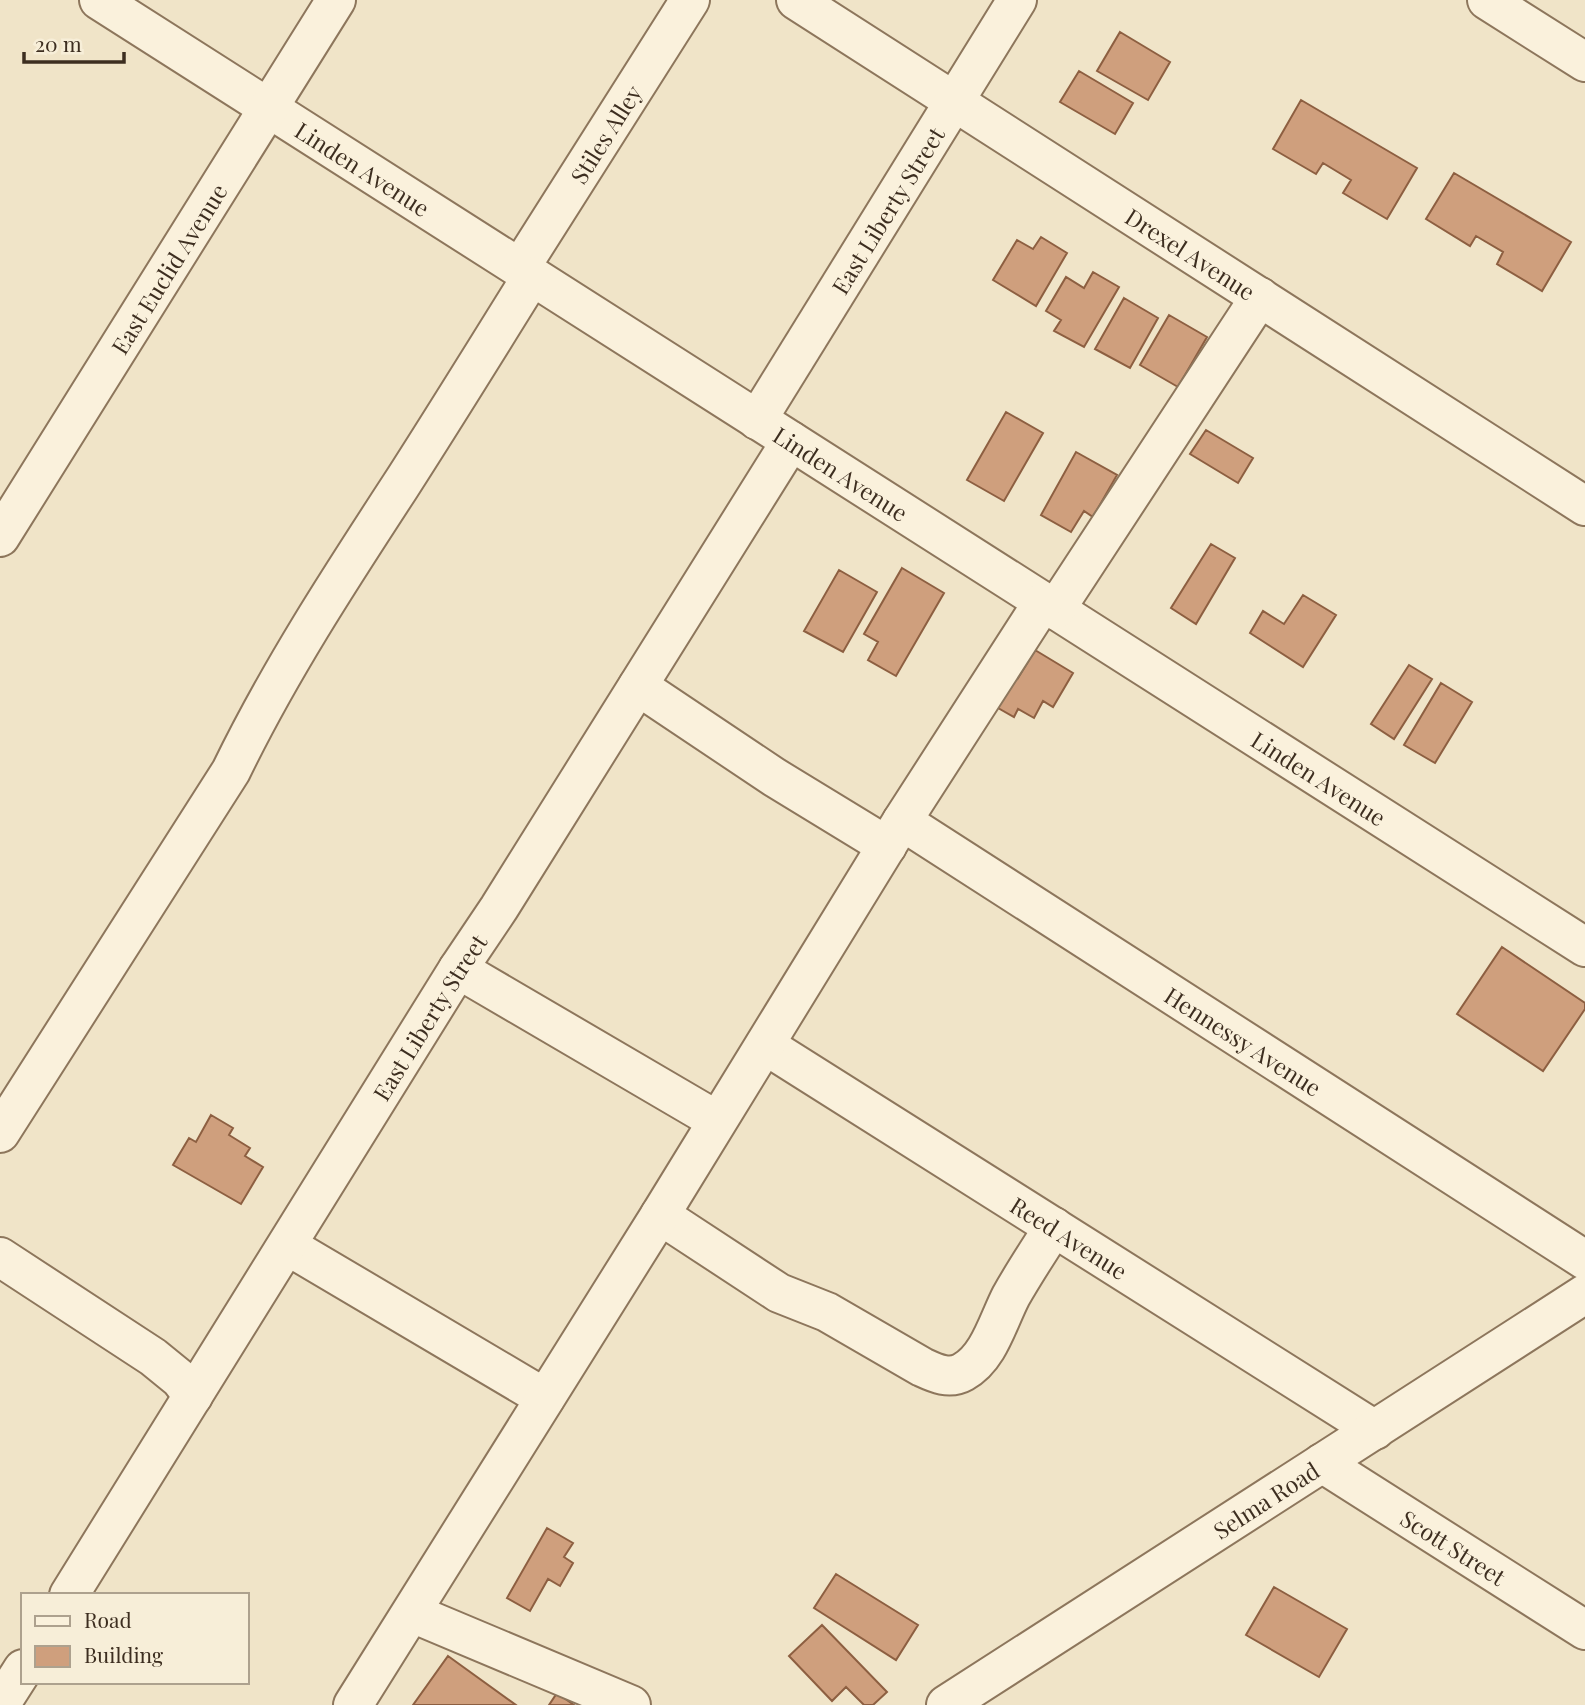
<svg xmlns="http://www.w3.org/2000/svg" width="1585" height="1705" viewBox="0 0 1585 1705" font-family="'Playfair Display',serif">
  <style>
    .building { fill: #cf9f7d; stroke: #8d5f41; stroke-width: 2 }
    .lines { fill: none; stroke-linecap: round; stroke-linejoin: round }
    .minor-casing { stroke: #8d765c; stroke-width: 42 }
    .minor { stroke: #faf1dc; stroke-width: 38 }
    .labels { text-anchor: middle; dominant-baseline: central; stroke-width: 6; stroke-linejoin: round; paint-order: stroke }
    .street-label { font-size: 23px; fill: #3d2e20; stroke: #f7eed8 }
  </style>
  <rect width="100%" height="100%" fill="#f0e4c8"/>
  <path class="building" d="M1120,32l50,30 -22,38 -51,-29z
    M1079,71l54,32 -18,31 -55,-32z
    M1301,100l116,68 -30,51 -44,-26 8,-13 -28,-17 -7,11 -43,-25z
    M1454,173l117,69 -29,49 -45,-27 6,-12 -27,-16 -6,10 -44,-27z
    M1041,237l26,16 -31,53 -43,-26 24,-40 16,9z
    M1093,272l26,15 -35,60 -30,-16 7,-11 -15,-9 20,-34 18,11z
    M1124,298l34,20 -28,50 -35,-19z
    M1169,315l38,22 -29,50 -38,-22z
    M1006,412l37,21 -39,68 -37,-21z
    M1206,430l47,28 -15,25 -48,-29z
    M1076,452l41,23 -24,42 -9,-6 -13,21 -30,-17z
    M1211,544l24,14 -39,66 -25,-16z
    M902,568l42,25 -48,83 -28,-16 10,-18 -14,-8z
    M839,570l38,22 -34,60 -39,-21z
    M1303,595l33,20 -33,52 -53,-34 13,-22 21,13z
    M1035,650l38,23 -20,34 -10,-6 -9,17 -16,-9 -4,8 -23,-13 19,-32 8,6z
    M1409,665l23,14 -38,60 -23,-15z
    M1441,683l31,19 -37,61 -31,-18z
    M1502,947l83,56v6l-42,62 -86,-57z
    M211,1115l22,13 -4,7 21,13 -5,8 18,11 -22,37 -68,-39 16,-27 7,4z
    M547,1528l26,15 -9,14 9,6 -13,23 -12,-7 -18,32 -23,-13z
    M836,1574l82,51 -22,35 -82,-52z
    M1274,1587l73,42 -28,48 -73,-42z
    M822,1625l65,67 -14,13h-9l-18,-18 -14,14 -43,-45z
    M448,1656l68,49h-103z
    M557,1693l17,12h-25z"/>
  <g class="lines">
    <defs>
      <g id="minor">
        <path id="s1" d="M99,0l1486,947"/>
        <path id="s2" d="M796,0l789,506"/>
        <path d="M1487,0l98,62"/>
        <path id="s3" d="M520,268l170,-268"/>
        <path id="s4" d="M757,420l260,-420"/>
        <path id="s5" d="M0,537l336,-537"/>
        <path d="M1055,610l205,-313"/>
        <path d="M638,686l136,91 113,69"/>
        <path id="s6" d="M902,821l683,439"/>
        <path d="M458,969l258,151"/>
        <path id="s7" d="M765,1045l610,385"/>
        <path d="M0,1133l231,-362c48,-99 108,-191 168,-283 45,-70 89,-141 133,-212"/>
        <path d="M660,1215l119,78 48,19 95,55c13,6 27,13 41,5 26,-14 35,-51 48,-76 13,-23 28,-46 43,-69"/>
        <path d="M288,1246l257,152"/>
        <path d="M0,1257l153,100 27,22 13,17"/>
        <path id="s8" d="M1322,1463l263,167"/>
        <path id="s9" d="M69,1595l389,-626 41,-61 292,-467"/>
        <path d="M412,1613l219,92"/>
        <path d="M0,1705l23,-36"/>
        <path d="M353,1705l307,-490 242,-394 141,-219"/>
        <path id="s10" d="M946,1705l639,-411"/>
      </g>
    </defs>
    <use href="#minor" class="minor-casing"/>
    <use href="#minor" class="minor"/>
  </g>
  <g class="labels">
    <g class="street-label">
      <text stroke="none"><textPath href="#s3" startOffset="159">Stiles Alley</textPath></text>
      <text stroke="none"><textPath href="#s1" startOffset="313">Linden Avenue</textPath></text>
      <text stroke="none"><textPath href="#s4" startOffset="247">East Liberty Street</textPath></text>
      <text stroke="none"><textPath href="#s2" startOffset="469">Drexel Avenue</textPath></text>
      <text stroke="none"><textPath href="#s5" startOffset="317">East Euclid Avenue</textPath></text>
      <text stroke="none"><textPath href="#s1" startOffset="880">Linden Avenue</textPath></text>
      <text stroke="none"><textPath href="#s1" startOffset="1447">Linden Avenue</textPath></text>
      <text stroke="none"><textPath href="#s9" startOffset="681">East Liberty Street</textPath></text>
      <text stroke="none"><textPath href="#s6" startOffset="406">Hennessy Avenue</textPath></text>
      <text stroke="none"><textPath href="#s7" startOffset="360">Reed Avenue</textPath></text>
      <text stroke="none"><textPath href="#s10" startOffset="380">Selma Road</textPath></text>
      <text stroke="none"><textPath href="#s8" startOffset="156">Scott Street</textPath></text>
    </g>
  </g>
  <rect x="21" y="1593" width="228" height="91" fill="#f7eed8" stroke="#ada18e" stroke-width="2"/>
  <rect x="35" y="1616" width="35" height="10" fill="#faf1dc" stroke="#ada18e" stroke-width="2"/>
  <text x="84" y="1628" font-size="21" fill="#3d2e20">Road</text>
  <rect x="35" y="1646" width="35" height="21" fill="#cf9f7d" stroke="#ada18e" stroke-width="2"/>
  <text x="84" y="1663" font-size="21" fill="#3d2e20">Building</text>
  <path d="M24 52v10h100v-10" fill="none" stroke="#3d2e20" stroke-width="3.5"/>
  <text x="35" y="52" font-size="21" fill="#3d2e20" stroke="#f7eed8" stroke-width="5" paint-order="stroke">20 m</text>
</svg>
